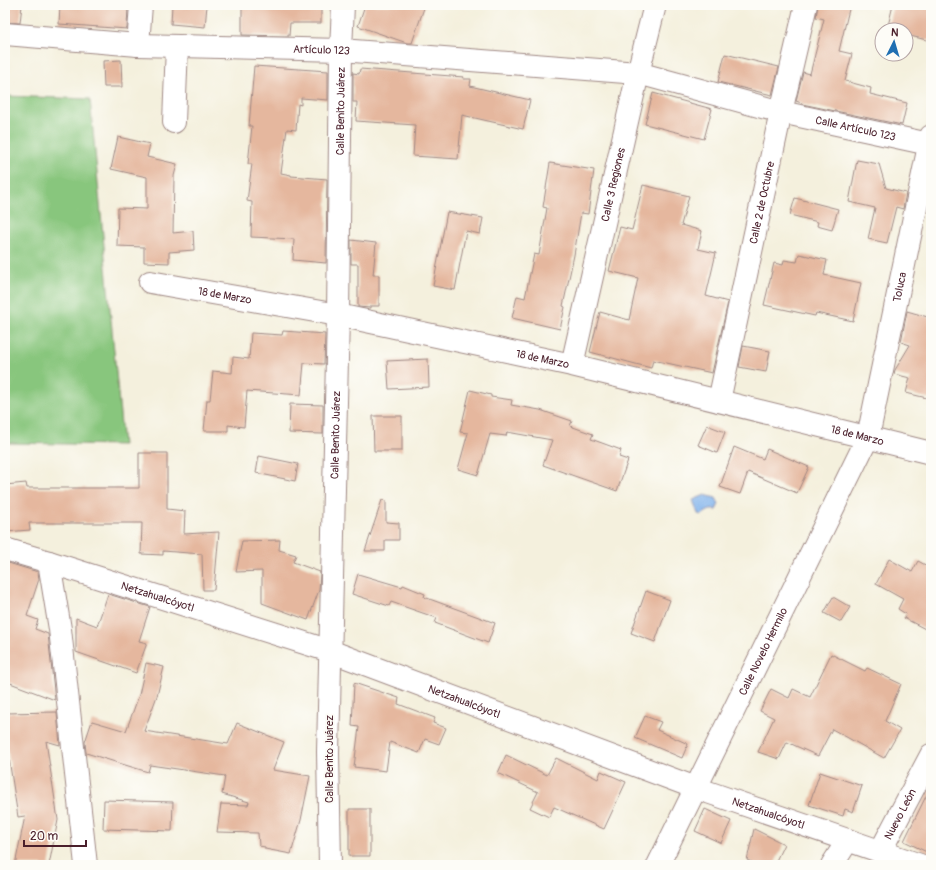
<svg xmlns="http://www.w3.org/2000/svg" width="936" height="870" viewBox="0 0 936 870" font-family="Pangolin,sans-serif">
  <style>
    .green { fill: #88c67d; stroke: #697254 }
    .water { fill: #80b2ec; stroke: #65688c }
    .building { fill: #e5b79e }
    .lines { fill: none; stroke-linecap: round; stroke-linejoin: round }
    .minor-casing { stroke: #9f8884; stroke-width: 24 }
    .minor { stroke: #fff; stroke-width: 22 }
    .labels { text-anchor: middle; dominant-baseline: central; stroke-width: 4; stroke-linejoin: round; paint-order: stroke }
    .street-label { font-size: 11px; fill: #4a1f2b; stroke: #fdfcf7 }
  </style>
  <rect width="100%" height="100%" fill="#fdfcf7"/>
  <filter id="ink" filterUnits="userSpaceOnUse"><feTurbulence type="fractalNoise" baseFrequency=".025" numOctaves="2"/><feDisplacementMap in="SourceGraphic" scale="8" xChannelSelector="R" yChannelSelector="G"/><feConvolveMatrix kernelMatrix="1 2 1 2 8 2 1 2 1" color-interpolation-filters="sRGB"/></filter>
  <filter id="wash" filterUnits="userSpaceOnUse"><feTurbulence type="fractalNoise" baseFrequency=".012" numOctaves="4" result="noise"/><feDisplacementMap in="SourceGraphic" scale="16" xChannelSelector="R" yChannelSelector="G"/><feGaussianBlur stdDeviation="0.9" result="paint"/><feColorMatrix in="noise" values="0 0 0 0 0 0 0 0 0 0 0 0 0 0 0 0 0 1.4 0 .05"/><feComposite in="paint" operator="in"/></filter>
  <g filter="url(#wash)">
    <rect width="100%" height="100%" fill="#f4f0dd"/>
    <path class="green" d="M5,96l85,3 33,346 -118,-2z"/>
    <path class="water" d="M705,495l11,3 3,6 -3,6c-6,-1 -9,1 -14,5l-4,-1 -5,-14z"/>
    <g id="blocks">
      <path class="building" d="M5,5h17l-2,18 -15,-1z
        M60,5h68l-1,24 -68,-5z
        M172,5h35l-2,22 -34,-3z
        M242,5h47v1h32v17h-31l-1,13 -47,-1z
        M365,5h60l-13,38h-5l-49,-17z
        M818,5h32l-11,46 13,3 -7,27 26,7 -1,6 37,9 -5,22 -100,-21v-1l-6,-2 7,-29 7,2 14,-55 -8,-2z
        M893,5h19l19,4v32l-25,-6v-5h-19z
        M725,54l54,13 -7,28 -54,-13z
        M121,60l1,27h-18l-1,-26z
        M254,66l74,5v29l-27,-2v7l-3,-1 -2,26 -9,-1 -6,44 10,2v1l36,3 -1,84 -33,-3 1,-21 -43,-2 1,-35 -5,-1 5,-37h-4l4,-38h-3z
        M360,69l104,8 -1,2h8l-1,7 60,14 -7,29 -61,-14 -4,44 -45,-3 2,-31 -59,-4 1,-19h-4v-29l6,1z
        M653,93l59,16 -8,30 -59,-15z
        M118,137l32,7 -3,13 30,7 -3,12 -1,57 20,-2 1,19 -25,2v11l-25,-1v-15l-27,-1 1,-38 29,1v-32l-36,-8z
        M857,160l22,4 7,24 20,5 -3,16 -7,-2 -9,36 -19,-4 7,-31 -26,-6z
        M550,163l44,7 -6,44 -7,-1 -7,42 -11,51 2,1 -5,22 -48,-11 5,-22 8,2 9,-44 5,1 8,-47 -4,-1z
        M643,185l46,11 -8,29 21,6 -4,18 18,4 -10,43 22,6 -16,71 -59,-13 -2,8 -61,-16 10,-40 29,8 9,-42 -29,-7 11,-44 12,3z
        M795,198l43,11 -6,21 -15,-4 1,-4 -28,-7z
        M447,212l36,6 -3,16 -14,-3 -11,59 -22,-4z
        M351,240l25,3 -3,32h6v31h-9v2l-12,-1v-43h-7z
        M799,254l28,6 -3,15 37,8 -8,38 -37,-8 -1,3 -51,-11 10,-42 9,2 1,-5 13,2z
        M907,311l24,7v81l-25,-6 4,-15 -16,-4 1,-4 15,-25 -9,-3z
        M283,331l42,3 -1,30 -20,-1 -3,32 -54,-4 -3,36 -16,-2v6h-24l3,-31h3l3,-29 19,2 1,-16 16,2 2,-26 31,2z
        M743,346l27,5 -4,21 -27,-5z
        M428,359l1,28 -40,2 -2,-28z
        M470,390l21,5v2l21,3 -1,5 29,5 32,11 -2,5 23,8 -2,5 30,11 -2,7 9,3 -11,31 -74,-26 9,-25 -45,-8 -1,4 -16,-2 -12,41 -20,-6 10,-36 -8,-1z
        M290,404l33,1v29l-34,-1z
        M373,416h29v35h-28z
        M707,425l18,7 -8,21 -19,-8z
        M734,447l29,12 4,-10 42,18 -12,26 -49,-21 -8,22 -20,-7z
        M139,453h28v56l18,2 -1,23 35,-2 -5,58h-11l-1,-36 -39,-3v4l-22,-1 1,-31h-113l1,7 -25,2v-47l21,-2 1,5h112z
        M259,456l39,8 -3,17 -39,-8z
        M382,500l4,1v21l13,1v17h-14v11h-20z
        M280,540l-1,10 17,5 -3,7 27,10 -1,18 -11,30 -46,-17v-32l-26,1 6,-31z
        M889,559l23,13 6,-11 13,7v64l-27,-14 2,-4 -8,-5 5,-10 -27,-15z
        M5,562l33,10 1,7 -12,37 11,4 -3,9 13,5 7,66 -50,-19z
        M358,574l44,13 1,-2 22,9 -1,3 71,26 -7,20 -53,-20 2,-5 -46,-16 -2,4 -37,-12z
        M646,591l24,9 -15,42 -24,-9z
        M108,594l42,13 -11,34 8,2 -11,30 -60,-21v-34l21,8z
        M833,597l17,10 -9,15 -17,-9z
        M831,654l34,17 2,-3 34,16 -16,37 15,9 -16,28 -52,-29 -14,27 -31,-14 -8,17 -21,-7 16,-34 -14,-7 11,-22 18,9 4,-9 17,8z
        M146,663l18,4 -7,29 -13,35 84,13 9,-21 47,19 -11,28 37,6 -9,44 -10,34 -26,-5v-2l-6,-1 -1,-13 -41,-1 4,-28 27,1 1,-3 -27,-8 3,-18 -75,-11 -2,7 -62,-19 -1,-11 7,-21 34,10 13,-36z
        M354,683l45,15 -1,6 37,14 -2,5 13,5 -7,16 -14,-5 -6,14 -29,-11 -4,29 -32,-4 5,-40 -7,-1z
        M57,712l3,33 -14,-4 12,79 -9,45h-34l10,-49 -7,1 -11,-71h-2v-33z
        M645,716l16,6 -4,8 31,14 -6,14 -47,-20z
        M506,755l41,20 9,-17 42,21 3,-8 25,11 -22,47 -50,-22 -5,10 -19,-9 8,-16 -40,-19z
        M820,772l42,14 -9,26 -8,-3 -2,7 -34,-11z
        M931,786v68l-27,-13z
        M104,800l69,2 -1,29 -69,-2z
        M349,809h21v47h-21z
        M705,809l26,12 -10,22 -26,-12z
        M754,829l30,15 -10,21h-16l-11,-5z"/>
    </g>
  </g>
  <g filter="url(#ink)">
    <use href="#blocks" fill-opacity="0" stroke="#9f8884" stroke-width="1"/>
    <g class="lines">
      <defs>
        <g id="minor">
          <path id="s1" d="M5,34l133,11 203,5 297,23 143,39 148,32 2,2"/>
          <path d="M138,45l3,-40"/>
          <path d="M174,122l3,-76"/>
          <path id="s2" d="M150,282l188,33 234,50 359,88"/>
          <path id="s3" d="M572,365l66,-292 17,-68"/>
          <path id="s4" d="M719,401l62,-289 25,-107"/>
          <path id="s5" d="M5,549l44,13 281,89 366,137 224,77"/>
          <path d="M49,562l11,67 26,236"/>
          <path id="s6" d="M880,852l51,-97"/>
          <path id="s7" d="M330,865l-2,-113 10,-437 3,-265 2,-45"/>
          <path id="s8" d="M658,865l210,-428 63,-301"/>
          <path d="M832,865l16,-25"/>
        </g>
      </defs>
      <use href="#minor" class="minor-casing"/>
      <use href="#minor" class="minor"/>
    </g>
  </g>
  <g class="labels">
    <g class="street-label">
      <text stroke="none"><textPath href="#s1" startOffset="317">Artículo 123</textPath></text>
      <text stroke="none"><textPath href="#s7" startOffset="754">Calle Benito Juárez</textPath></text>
      <text stroke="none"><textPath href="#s1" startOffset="859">Calle Artículo 123</textPath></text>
      <text stroke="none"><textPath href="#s3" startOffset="185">Calle 3 Regiones</textPath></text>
      <text stroke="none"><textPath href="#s4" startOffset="203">Calle 2 de Octubre</textPath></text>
      <text stroke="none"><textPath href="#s8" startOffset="630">Toluca</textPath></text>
      <text stroke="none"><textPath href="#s2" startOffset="76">18 de Marzo</textPath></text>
      <text stroke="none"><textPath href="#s2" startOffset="400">18 de Marzo</textPath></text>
      <text stroke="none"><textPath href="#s7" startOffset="430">Calle Benito Juárez</textPath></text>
      <text stroke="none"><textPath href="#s2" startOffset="724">18 de Marzo</textPath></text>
      <text stroke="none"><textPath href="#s5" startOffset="160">Netzahualcóyotl</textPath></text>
      <text stroke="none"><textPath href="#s8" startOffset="238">Calle Novelo Hermilo</textPath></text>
      <text stroke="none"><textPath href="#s5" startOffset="484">Netzahualcóyotl</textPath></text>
      <text transform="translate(329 759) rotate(-90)">Calle Benito Juárez</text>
      <text stroke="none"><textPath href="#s5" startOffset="808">Netzahualcóyotl</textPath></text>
      <text stroke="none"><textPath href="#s6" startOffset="43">Nuevo León</textPath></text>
    </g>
  </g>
  <rect width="936" height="870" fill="none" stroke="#fdfcf7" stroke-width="20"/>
  <g transform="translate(894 42) rotate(5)"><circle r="19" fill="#fdfcf7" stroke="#b5a4a5"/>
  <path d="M0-3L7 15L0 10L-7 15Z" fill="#1f6fb2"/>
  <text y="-6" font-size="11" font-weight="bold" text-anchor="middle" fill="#4a1f2b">N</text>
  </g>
  <path d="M24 840v6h62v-6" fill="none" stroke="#4a1f2b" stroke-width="2"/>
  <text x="30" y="840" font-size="12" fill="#4a1f2b" stroke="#fdfcf7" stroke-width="3" paint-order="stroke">20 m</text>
</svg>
